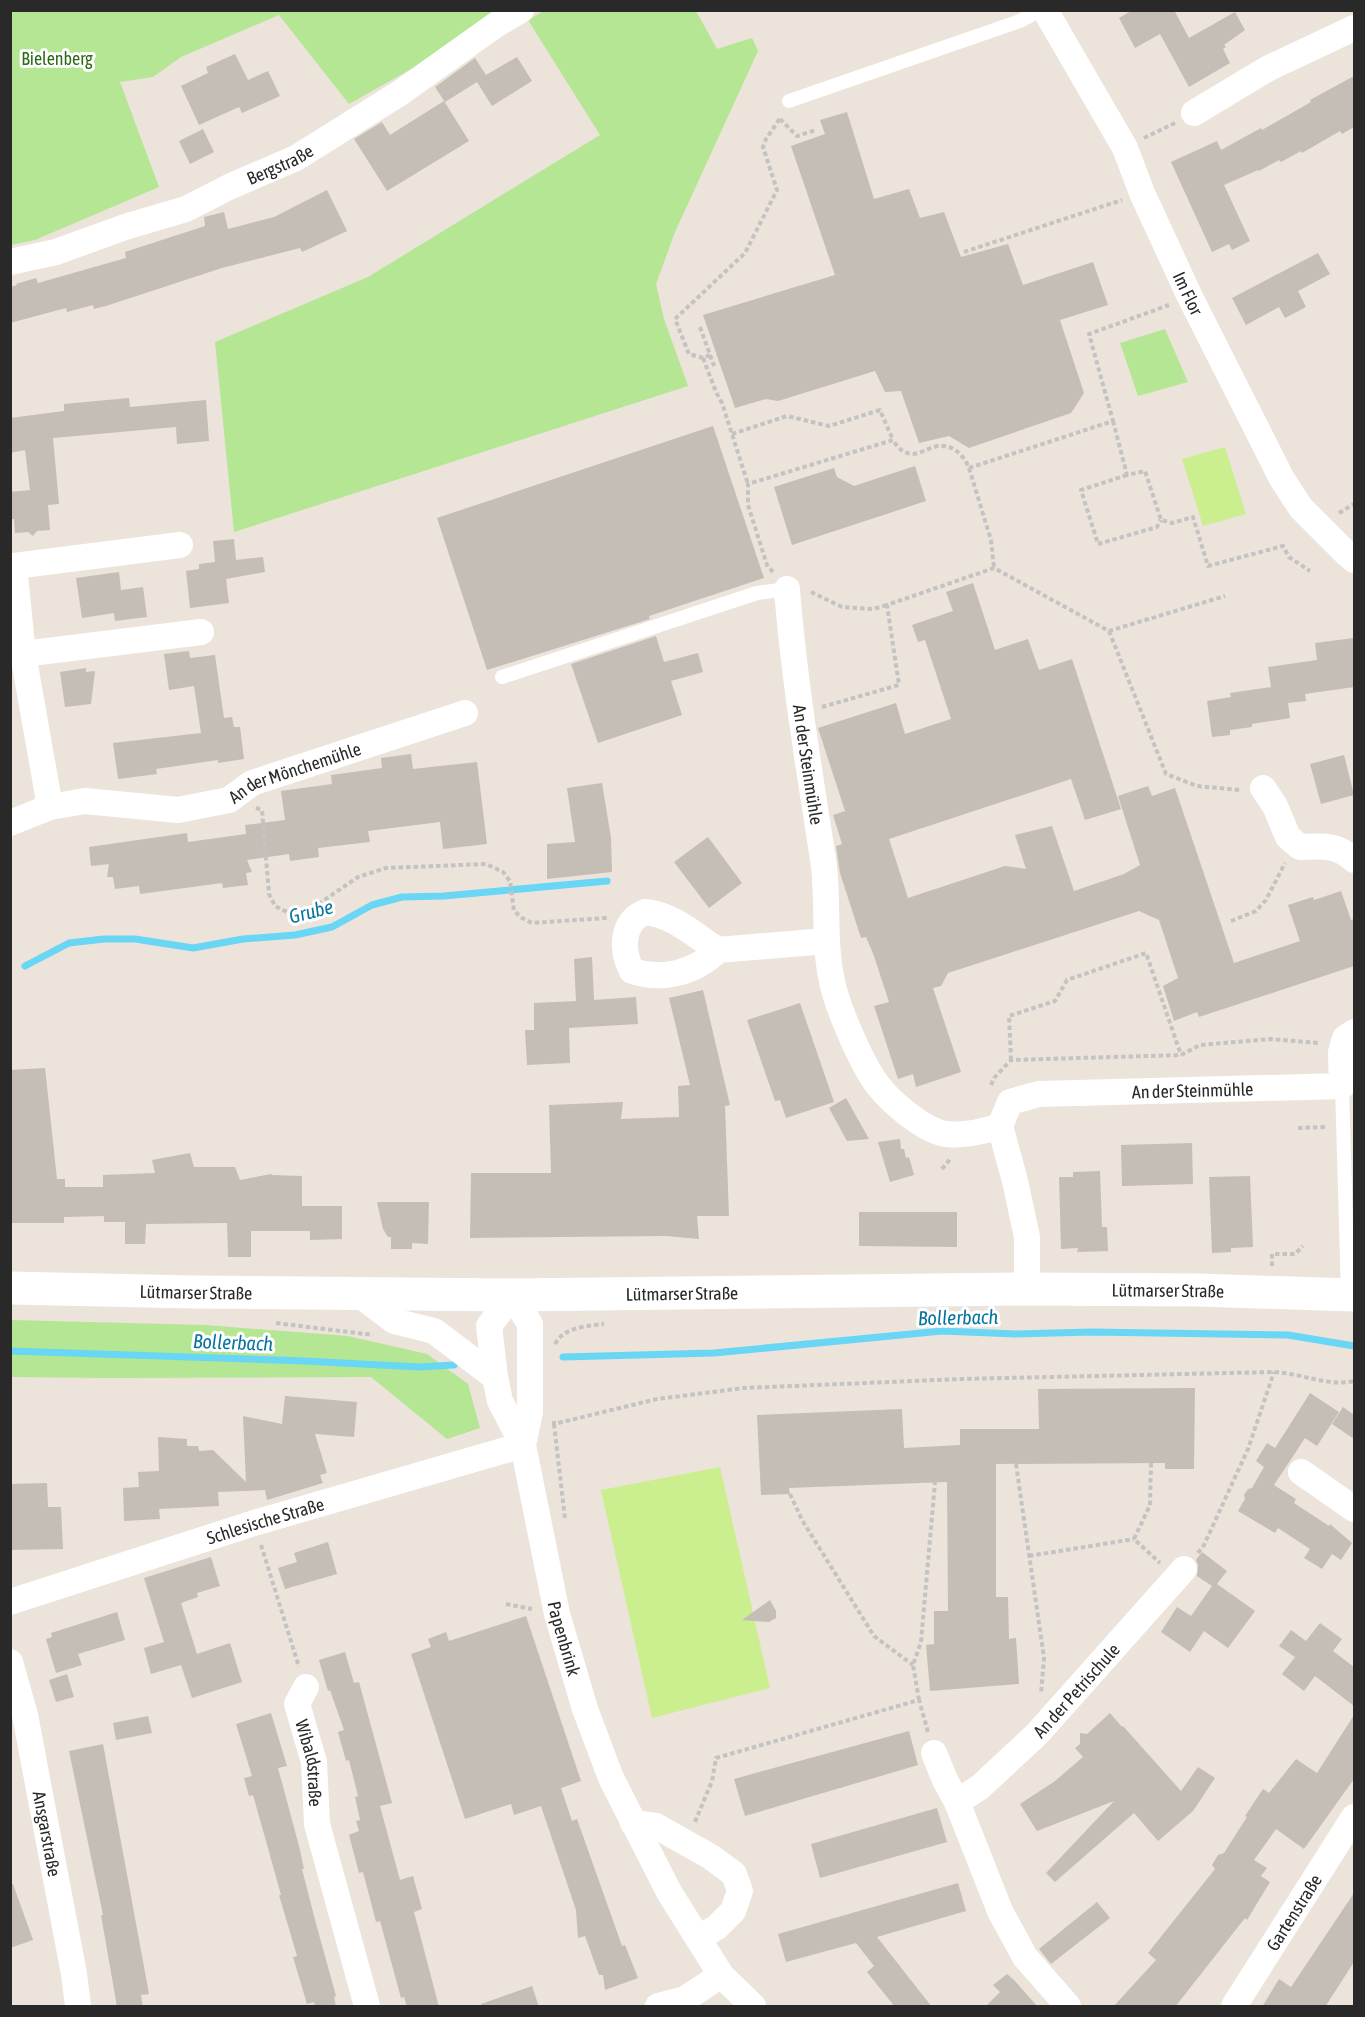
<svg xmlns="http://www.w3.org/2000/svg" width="1365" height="2017" viewBox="0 0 1365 2017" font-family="'Asap Condensed',sans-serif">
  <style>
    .green { fill: #b4e694 }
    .pitch { fill: #cbee8f }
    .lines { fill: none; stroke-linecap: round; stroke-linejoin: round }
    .stream { stroke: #68d6f4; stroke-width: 7 }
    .building { fill: #c4beb6 }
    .path { stroke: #c3c3c3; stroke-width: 4; stroke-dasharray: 4.5 3; stroke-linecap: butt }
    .lane { stroke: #fff; stroke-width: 14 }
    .street { stroke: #fff; stroke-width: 26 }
    .secondary { stroke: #fff; stroke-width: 33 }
    .labels { text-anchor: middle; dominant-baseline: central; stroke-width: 6; stroke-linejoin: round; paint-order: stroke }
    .park-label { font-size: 18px; fill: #2c6916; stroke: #fff }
    .street-label { font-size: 18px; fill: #292929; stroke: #fff }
    .water-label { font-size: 20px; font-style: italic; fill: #07739f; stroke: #fff }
  </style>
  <rect width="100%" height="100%" fill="#ece3da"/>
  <path class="green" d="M11,11h503l-165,93 -70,-89 -98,42 -28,20 -33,5 39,105 -124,53 -24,5z
    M544,11h152l21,38 35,-11 6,13 -83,181 -19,52 8,35 24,67 -454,146 -19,-190 153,-65 232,-142 -72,-115z
    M1165,329l23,53 -50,14 -18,-53z
    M11,1320l194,5 143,11 79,18 41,30 12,44 -33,11 -76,-62 -263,1 -97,-1z"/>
  <path class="pitch" d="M1225,447l21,67 -43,12 -21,-67z
    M720,1467l50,221 -118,30 -51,-228z"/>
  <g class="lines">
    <path class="stream" d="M25,966l44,-23 35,-4h31l58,9 50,-9 52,-4 37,-8 40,-22 30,-8 42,-1 163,-15
      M10,1351l294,10 115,6 35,-2
      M563,1357l151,-4 228,-22 74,3 75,-2 197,3 66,11"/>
  </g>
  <path class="building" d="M1133,10h41l15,28 46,-26 10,18 -21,15 2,2 -3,2 7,14 -41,24 -29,-53 -25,14 -16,-30z
    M235,54l13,26 20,-9 12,25 -38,17 -3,-6 -40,18 -18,-39 27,-13 -2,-6z
    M517,57l15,24 -40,25 -15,-24 -32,20 -10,-15 40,-29 11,17z
    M1354,76v51l-12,7 -2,-3 -38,22 -1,-2 -20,11 -2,-2 -20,11 -1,-1 -34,15 26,56 -18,9 -3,-6 -17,8 -41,-90 46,-21 4,9 40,-22 1,2 49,-28 -1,-2z
    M444,101l25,40 -82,50 -33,-52 28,-17 8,13z
    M847,112l27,87 35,-10 11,29 24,-6 17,45 47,-13 15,41 70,-23 15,43 -48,15 24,73 -13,20 -102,35 -20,-12 -30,7 -18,-52 -16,1 -10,-21 -97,30 -12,-2 -31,9 -32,-93 132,-40 -44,-129 34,-12 -5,-14z
    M203,129l11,23 -24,12 -11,-23z
    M327,190l20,41 -45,21 -2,-4 -78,20 -113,37 -15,4 -1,-4 -26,7 -1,-4 -56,15v-36l7,-2 -1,-1 20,-6 2,5 88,-25 -1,-6 80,-26 -1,-9 20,-5 4,17 46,-12z
    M1318,253l12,21 -32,17 8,16 -21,11 -6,-11 -33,18 -14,-27z
    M129,398l1,9 76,-7 3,41 -32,3 -1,-17 -123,11 6,66 -11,1 2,25 -13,1 -4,5 -5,-4 -13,1 -1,-14h-4v-27l20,-2 -5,-40 -15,3v-35l54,-7v-7z
    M713,426l51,152 -115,38 1,3 -163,51 -50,-152z
    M915,466l11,35 -134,44 -18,-58 60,-19 3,9 17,9z
    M234,539l2,21 27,-3 2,15 -39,7 3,24 -39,5 -4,-37 13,-2v-5l16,-2 -2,-21z
    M119,572l2,18 22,-3 4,30 -32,4 -1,-8 -32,5 -6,-40z
    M973,583l22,67 33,-11 11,31 33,-11 49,150 -36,11 -14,-41 -182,60 19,59 97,-32 21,3 -11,-34 37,-9 22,65 50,-17 16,-9 -22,-69 30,-10 4,10 23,-8 59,175 66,-22 -12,-36 25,-8 1,3 27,-9 10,29 3,-1v47l-155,51 -2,-5 -23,9 -11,-35 15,-8 -19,-58 -20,-9 -191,62 -7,13 -8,2 28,84 -45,15 -3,-13 -15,5 -24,-73 15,-4 -15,-46 -8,-19 -5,1 -21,-65 -4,-27 6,-2 -9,-29 12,-4 -27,-83 78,-25 9,31 46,-15 -26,-79 -7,2 -6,-17 41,-14 -7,-19z
    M656,636l8,26 34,-9 5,19 -32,9 11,34 -84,28 -27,-79z
    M1354,638v49l-49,7 1,7 -18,2 2,15 -38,6v3l-22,3v5l-18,2 -5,-36 24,-4 -1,-4 41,-6 -3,-20 49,-7 -2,-17z
    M189,651l1,7 25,-3 9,63 8,-1 2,10h6l4,32 -26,4v-3l-62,9 1,5 -39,5 -5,-36 88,-10 -7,-47 -25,4 -5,-36z
    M86,668v4l9,-1 -4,33 -26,3 -5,-35z
    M411,754l2,15 64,-7 10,82 -44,5 -3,-27 -72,9 2,11 -52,6 1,9 -29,4 -1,-7 -42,6 5,12 -6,1 2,12 -25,3 -1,-5 -82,11 -1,-8 -24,3 -2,-12h-6l2,-13 -18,2 -2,-19 98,-14 1,9 58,-8 -1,-9 40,-5 -4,-29 51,-7 -1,-9 51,-7 -1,-10z
    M1344,755l10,40 -33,9 -11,-40z
    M602,783l9,55 1,34 -65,7v-35l28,-2 -8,-54z
    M708,837l34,46 -33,25 -35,-46z
    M592,957l2,43 42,-3 2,27 -69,4 1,35 -43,2 -2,-35h9v-27l42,-2 -2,-42z
    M703,990l27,115 -5,1 4,110h-32l2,23 -33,-3 -196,2 1,-65h80l-2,-68 74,-3 -2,17 58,-2 -1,-31 12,-1 -21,-87z
    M800,1003l34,99 -48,16 -6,-18 -5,1 -28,-81z
    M45,1068l12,111h8v8h38v-12l52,-2 -3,-13 38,-7 4,14h41l5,13 31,-6 1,1 30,1v30h40v33l-32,1v-9h-59v26h-23l-1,-34 -81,1 -1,20h-20v-22h-21v-6l-40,1v6h-54v-153z
    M846,1098l23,41 -22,2 -18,-33z
    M900,1139l1,10h3l2,9 3,-1 5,18 -24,7 -12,-40z
    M1192,1143l1,41 -71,2 -1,-41z
    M1100,1171l2,56h5l1,24 -31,1 1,-4 -17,1 -2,-72h14v-5z
    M1250,1176l3,71 -22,1v4l-19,1 -3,-76z
    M377,1202h52l-1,42 -16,-1v6h-21v-12h-3l-5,-8z
    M859,1212h98v35l-98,-1z
    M1195,1388l-1,81h-29v-6l-169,1v133h12l1,42 7,-1 3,46 -89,7 -4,-46 8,-1v-33h14l-1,-129 -158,6 1,6 -29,1 -4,-80 145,-6 2,39 56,-3v-16h79l-1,-40z
    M1310,1393l29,19 -22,34 -12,-8 -31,47 22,14 -2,4 35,23 1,-2 22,19 -11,17 -9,-6 -10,15 -18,-11 6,-9 -32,-21 -3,5 -37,-22 7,-12 -1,-4 4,-6 4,-1 12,-21 -8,-6 11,-18 8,5z
    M285,1396l72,6 -3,35 -39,-3 12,39 -7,2 3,8 -56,17 -2,-10 -47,2 1,14 -60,3 1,10 -36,2 -1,-33 16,-1 -1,-15 21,-1 -1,-34 29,2v7h11l1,5 14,-1 33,32 -3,-66 39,8z
    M1343,1407l11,8v24l-22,-15z
    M47,1483l1,24h13l2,42 -53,1v-66z
    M328,1542l9,32 -52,15 -7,-21 19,-6 -3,-9z
    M1202,1552l25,19 -10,13 38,27 -27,37 -24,-17 -14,21 -29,-20 16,-25 14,9 21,-30 -15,-10 1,-11 -2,-5z
    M211,1557l9,29 -23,7 1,4 -17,6 16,51 33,-11 12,39 -50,16 -11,-33 -30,9 -7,-26 20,-6 -20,-64z
    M770,1600l6,11v7l-7,4 -27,-2z
    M117,1612l8,28 -47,14 4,11 -26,8 -10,-34 6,-2 -1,-4z
    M526,1616l55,165 -20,7 11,33 5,-2 45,127 3,-1 13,33 -33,12 -2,-15h-4l-14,-39 -7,2 -2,-28 -35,-104 -27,9 -3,-11 -46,15 -54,-165 20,-7 -3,-8 18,-7 3,9z
    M1320,1623l22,16 -9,12 21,16v39l-39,-30 -11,15 -22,-17 13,-17 -16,-11 12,-16 15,11z
    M345,1652l9,31 5,-1 33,121 -12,3 20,74 13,-4 9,33 -8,3 25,95h-32l-3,-10 -3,1 -21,-77 -4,1 -13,-50 -4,1 -10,-38 10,-4 -3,-10 4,-1 -5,-23 3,-1 -9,-36 -3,1 -8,-29 6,-2 -14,-40 -2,1 -9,-31z
    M67,1674l7,23 -18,5 -7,-22z
    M271,1713l16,53 -9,2 21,78 5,23h-2l13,51 21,76 -2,1 2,10h-21l-1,-5 -7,2 -14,-47 4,-1 -18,-61h2l-15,-54 -13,-46 -4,1 -5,-18 8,-2 -16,-52z
    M1110,1713l12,14 1,-1 58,65 17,-24 17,11 -22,33 -35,30 -24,-28 -79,69 -9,-9 68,-72 -77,30 -17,-27 35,-23 28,-24 -8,-9 5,-4v-11l7,1z
    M1354,1715v64l-50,70 -28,-20 -22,31 13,8 -6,8 9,6 -23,38 -2,-2 -70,89h-62l43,-47 -8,-7 67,-84 -3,-4 6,-10 6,-2 23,-36 -2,-1 18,-27 6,4 27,-34 21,14z
    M148,1716l4,17 -36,7 -3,-17z
    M909,1731l9,34 -173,51 -11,-37z
    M103,1744l46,250 -8,1 2,12h-26l-16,-92h2l-34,-164z
    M937,1808l10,34 -127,36 -9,-34z
    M958,1883l8,28 -89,26 55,70h-37l-28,-35 7,-6 -18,-23 -70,19 -8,-28z
    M10,1884h3l20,56 -23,8z
    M1354,1893v69l-29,45h-63l17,-28 12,8z
    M1097,1902l13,16 -59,46 -12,-15z
    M1007,1974l7,6 24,27h-53l15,-15 -7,-7z
    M532,1986l7,21h-58v-3z"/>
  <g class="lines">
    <path class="path" d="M780,119l17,17 19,-6
      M1144,138l31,-15
      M964,252l158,-52
      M700,327l14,39
      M710,355l-7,3 -14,-4 -14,-35 70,-66 32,-63 -14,-43 3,-8 15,-22
      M703,358l13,34 6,11 26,81
      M1113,421l14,54 18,-4 16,49 11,3 21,-6 15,49 75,-20 6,11 21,14
      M732,434l55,-18 42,10 51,-16 13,30
      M969,468l22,72 3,28
      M1127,475l-46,15 17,54 59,-17 4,-7
      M1339,513l15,-9
      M773,572l-6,-7 -19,-60v-21l145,-44c4,7 9,13 19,14 9,0 19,-8 28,-8 14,-1 24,10 29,22l144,-47 -24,-87 80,-29
      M811,592l31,15 31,2 14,-4
      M1109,631l57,143 31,12 43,4
      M822,707l77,-22 -12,-80 107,-37 115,63 116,-35
      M256,808l6,2 7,84 6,12 12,6 16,-2 17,-7 38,-26 28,-9 100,-4 17,8 7,9 4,30 8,7 10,5 75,-5
      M1231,921l25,-10 10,-11 19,-37
      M1011,1060l-2,-44 46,-15 12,-21 79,-27 35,102
      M991,1085l3,-7 17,-18 170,-5 19,-10 70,-6 48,4
      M1298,1128l29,-1
      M942,1169l9,-11
      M1272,1266v-12h23l8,-8
      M276,1323l97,12
      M555,1344c9,-17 32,-18 49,-20
      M554,1421v3l103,-25 87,-11 216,-9 314,-7c27,1 54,15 80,9
      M554,1424l11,95
      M1151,1463l-1,42 -16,34 26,24
      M1016,1464l28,194 -3,36
      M790,1494l12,26 72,116 39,29
      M261,1545l38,122
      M1198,1553l6,-8 44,-96 26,-77
      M1029,1556l105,-17
      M506,1604l26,5
      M919,1700l-6,-35 8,-23 14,-160
      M695,1822l17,-41 4,-23 203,-58 9,32"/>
    <path class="lane" d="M789,101l231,-80 20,-11
      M502,677l255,-84 30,-4
      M1342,1086l6,208"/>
    <g class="street">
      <path id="s1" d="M1045,10l80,138 17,45 48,104 92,182 19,29 44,44 9,8"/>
      <path d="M1194,113l75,-45 85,-40"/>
      <path id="s2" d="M10,262l46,-10 69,-25 61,-18 45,-23 65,-28 104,-65 97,-69 24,-14"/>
      <path id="s3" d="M787,589c7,90 22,180 36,270 6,40 0,82 9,122 5,26 26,73 40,96 13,21 50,53 74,57 19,2 36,-2 54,-8"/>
      <path d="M23,654l178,-22"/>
      <path d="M1263,788l12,18 13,31 12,10c23,-1 37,-3 54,13"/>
      <path d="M50,807l-27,-153 -9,-88 166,-21"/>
      <path id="s4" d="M10,823l40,-16 35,-6 93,9 51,-10 23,-17 213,-70"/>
      <path d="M645,912c29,3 49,23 73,38 -23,23 -56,31 -86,21 -11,-20 -11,-49 13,-59z"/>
      <path d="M718,950l108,-9"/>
      <path id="s5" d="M1027,1289v-52l-12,-56 -15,-55 10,-24 29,-8 303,-8 -1,-34 4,-14 9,-6"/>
      <path d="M357,1293l37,28 40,10 61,46"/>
      <path id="s6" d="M523,1445l7,-33v-88l-18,-29 -23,31 6,51 5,24 23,44 34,169 28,95 26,69 58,114 52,83 32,31"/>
      <path d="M1301,1472l53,37"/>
      <path id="s7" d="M10,1602l244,-79 269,-78"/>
      <path id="s8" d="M10,1662l15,53 49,259 4,32"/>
      <path id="s9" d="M306,1687l-9,17 17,58 3,62 50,182"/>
      <path d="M934,1753l11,27 12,22 43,109 25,46 43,49"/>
      <path id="s10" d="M957,1802l23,-15 57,-53 147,-165"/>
      <path d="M633,1823l23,3 55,31 23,17 6,17 -7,20 -16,16 -18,11"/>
      <path d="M658,2006l27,-7 36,-24"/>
      <path id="s11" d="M1234,2006l120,-189"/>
    </g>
    <path class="secondary" id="s12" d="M10,1288l183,4 319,3 515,-6 170,1 157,5"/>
  </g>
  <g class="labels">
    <g class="park-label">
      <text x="57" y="58">Bielenberg</text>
    </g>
    <g class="street-label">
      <text stroke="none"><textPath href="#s2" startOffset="288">Bergstraße</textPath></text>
      <text stroke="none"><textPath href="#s1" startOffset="318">Im Flor</textPath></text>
      <text stroke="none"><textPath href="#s3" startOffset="177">An der Steinmühle</textPath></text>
      <text stroke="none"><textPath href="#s4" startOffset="296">An der Mönchemühle</textPath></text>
      <text stroke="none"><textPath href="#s5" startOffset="376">An der Steinmühle</textPath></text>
      <text stroke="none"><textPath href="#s12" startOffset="1158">Lütmarser Straße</textPath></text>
      <text stroke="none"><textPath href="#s12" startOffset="186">Lütmarser Straße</textPath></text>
      <text stroke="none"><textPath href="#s12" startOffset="672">Lütmarser Straße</textPath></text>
      <text stroke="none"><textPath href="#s7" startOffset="268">Schlesische Straße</textPath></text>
      <text stroke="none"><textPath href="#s6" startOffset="518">Papenbrink</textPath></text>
      <text stroke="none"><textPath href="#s10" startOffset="164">An der Petrischule</textPath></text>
      <text stroke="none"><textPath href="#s9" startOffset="80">Wibaldstraße</textPath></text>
      <text stroke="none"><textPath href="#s8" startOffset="176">Ansgarstraße</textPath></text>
      <text stroke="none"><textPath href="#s11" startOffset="111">Gartenstraße</textPath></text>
    </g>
    <g class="water-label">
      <text transform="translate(311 911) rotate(-14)">Grube</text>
      <text transform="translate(958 1317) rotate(-1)">Bollerbach</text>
      <text transform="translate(233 1342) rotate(2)">Bollerbach</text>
    </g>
  </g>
  <rect width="1365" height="2017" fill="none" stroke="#292929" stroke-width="24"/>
</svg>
